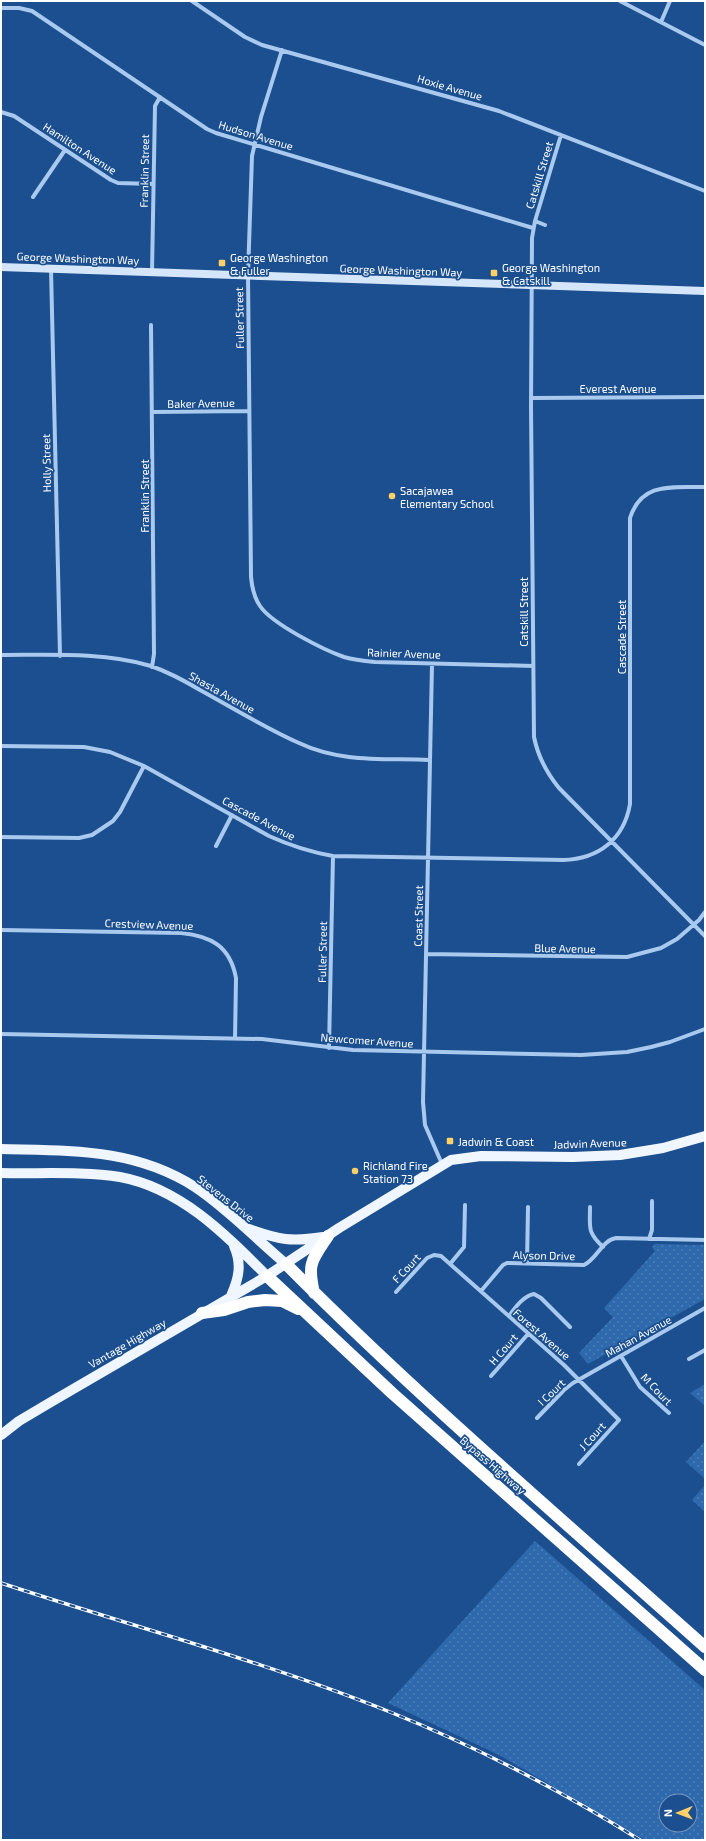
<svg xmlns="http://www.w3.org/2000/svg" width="706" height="1841" viewBox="0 0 706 1841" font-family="'Exo 2',sans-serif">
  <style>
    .grass { fill: url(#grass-dots); fill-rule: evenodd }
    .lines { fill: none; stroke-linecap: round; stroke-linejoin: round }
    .street { stroke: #a9c9ee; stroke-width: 4 }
    .secondary { stroke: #d6e6fa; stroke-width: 8 }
    .primary { stroke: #f0f6ff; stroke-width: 10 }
    .highway { stroke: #fff; stroke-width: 12 }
    .rail-casing { stroke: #fff; stroke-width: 3.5 }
    .rail { stroke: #1b4f8f; stroke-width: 2; stroke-dasharray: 6; stroke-linecap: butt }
    .poi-dot { fill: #ffd166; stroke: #1b4f8f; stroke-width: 1.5 }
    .labels { text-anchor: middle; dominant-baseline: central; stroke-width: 3.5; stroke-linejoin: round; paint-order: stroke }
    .street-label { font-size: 11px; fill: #fff; stroke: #1b4f8f }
    .poi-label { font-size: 11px; fill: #fff; stroke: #1b4f8f; text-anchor: start }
  </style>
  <defs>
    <pattern id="grass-dots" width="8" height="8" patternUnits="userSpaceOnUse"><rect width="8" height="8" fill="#2e69ad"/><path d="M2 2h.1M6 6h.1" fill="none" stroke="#4d80b9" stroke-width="1.8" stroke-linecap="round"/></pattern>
  </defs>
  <rect width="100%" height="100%" fill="#1b4f8f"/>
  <path class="grass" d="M655,1244l50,1v54l-117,65 -9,-11 34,-36 -9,-9 51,-57 -3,-4z
    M705,1384v22l-15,-13z
    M705,1441v38l-19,-17z
    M705,1485v27l-13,-12z
    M535,1541l170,149v150h-60l-146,-85 -111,-52zM666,1801h24v24h-24z"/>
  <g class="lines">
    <path class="street" d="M192,1l53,36 17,8 237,66 206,80
      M620,1l85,44
      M1,8h18l13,3 175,118 9,4 317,95
      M661,22l9,-21
      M282,50l-21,67 -9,39 -4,119 3,302c1,11 3,20 9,29 12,18 64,44 84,51 10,3 20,4 31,5l158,4
      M1,112l13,4 97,64 7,3 35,1
      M561,135l-26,86 -3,17 -1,168 3,331c4,20 12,35 25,51l146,148
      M33,197l32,-47
      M535,221l10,4
      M51,269l9,387
      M152,272l3,-166 5,-9
      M151,325l3,329 -2,13
      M531,398l174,-1
      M152,412l97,-1
      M1,655c49,0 103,-3 150,11 17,6 34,15 49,24 33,18 65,38 99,53 42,20 86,15 130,17
      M432,664l-9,438 2,23 17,39
      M1,746l83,1 26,5 34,14 125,70c22,10 41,16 64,20l230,4c36,-1 61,-21 67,-56v-286c12,-37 43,-30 75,-31
      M1,837l78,1 13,-3 21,-14 7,-9 24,-46
      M216,846l16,-31
      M1,930l180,3c30,3 49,13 55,45l-1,61
      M426,954l201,3 34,-9 16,-9 22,-19 6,-8
      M1,1034l261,5 91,11 228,5 46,-3 24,-5 19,-5 35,-13
      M329,1048l4,-192
      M590,1207c0,21 -3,25 13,40
      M649,1239l3,-9v-29
      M527,1263l1,-56
      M450,1264l14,-17 1,-42
      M481,1291l22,-26 4,-2 77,2c13,-6 18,-25 32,-27l89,2
      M396,1292l31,-34 7,-3 7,1 123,109 55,55 -40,44
      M509,1316c6,-8 14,-20 25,-22l7,4 29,29
      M621,1356l19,31 29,26
      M689,1359l16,-9
      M491,1376l37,-42
      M537,1418l27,-28 9,-7 132,-75"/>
    <path class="secondary" d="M1,267l704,24"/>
    <path class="primary" d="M1,1149c70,2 133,-1 194,38 33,22 61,52 91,77
      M1,1173c37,1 83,-2 119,4 60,11 105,57 147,99
      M249,1229c31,11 42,13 74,8
      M231,1296c8,-18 11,-32 3,-50
      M1,1435l18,-14 32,-19 216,-126 72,-48 112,-68 30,-4 92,1 47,-2 43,-7 42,-12"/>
    <path class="highway" d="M286,1264c133,134 278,257 419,383
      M267,1276l125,117 313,277
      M314,1293c-7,-30 -2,-33 14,-57
      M202,1313l22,-3 24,-8 17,-2 17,1 16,8"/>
    <defs>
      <path id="rail" d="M1,1583c130,43 262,78 389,129 87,35 170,78 250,128"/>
    </defs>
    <use href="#rail" class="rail-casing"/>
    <use href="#rail" class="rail"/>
  </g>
  <g class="poi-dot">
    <rect x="218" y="259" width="8" height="8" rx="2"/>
    <rect x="490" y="269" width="8" height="8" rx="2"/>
    <circle cx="392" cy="496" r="4"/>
    <rect x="446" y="1137" width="8" height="8" rx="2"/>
    <circle cx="355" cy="1171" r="4"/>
  </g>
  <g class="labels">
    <g class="street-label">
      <text transform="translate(450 87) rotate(16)">Hoxie Avenue</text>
      <text transform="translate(256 135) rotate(17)">Hudson Avenue</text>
      <text transform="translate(80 148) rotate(33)">Hamilton Avenue</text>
      <text transform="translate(144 171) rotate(-89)">Franklin Street</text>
      <text transform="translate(539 175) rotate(-73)">Catskill Street</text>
      <text transform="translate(78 258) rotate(2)">George Washington Way</text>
      <text transform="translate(401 270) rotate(2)">George Washington Way</text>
      <text transform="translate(239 318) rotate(-91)">Fuller Street</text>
      <text x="618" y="388">Everest Avenue</text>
      <text transform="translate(201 403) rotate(-1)">Baker Avenue</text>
      <text transform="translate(46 463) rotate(-91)">Holly Street</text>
      <text transform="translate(144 496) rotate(-90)">Franklin Street</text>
      <text transform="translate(523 612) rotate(-90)">Catskill Street</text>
      <text transform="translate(621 637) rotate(-90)">Cascade Street</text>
      <text transform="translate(404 653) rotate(2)">Rainier Avenue</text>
      <text transform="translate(222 692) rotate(29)">Shasta Avenue</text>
      <text transform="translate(259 818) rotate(28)">Cascade Avenue</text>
      <text transform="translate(418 916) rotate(-89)">Coast Street</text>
      <text transform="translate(149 924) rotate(2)">Crestview Avenue</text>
      <text transform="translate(565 948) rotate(1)">Blue Avenue</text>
      <text transform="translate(322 952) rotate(-89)">Fuller Street</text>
      <text transform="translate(367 1040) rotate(4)">Newcomer Avenue</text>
      <text transform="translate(590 1143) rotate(-2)">Jadwin Avenue</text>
      <text transform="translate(226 1198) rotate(38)">Stevens Drive</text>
      <text transform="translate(544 1255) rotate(1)">Alyson Drive</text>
      <text transform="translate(406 1268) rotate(-47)">F Court</text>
      <text transform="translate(542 1334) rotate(41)">Forest Avenue</text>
      <text transform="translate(638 1336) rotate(-29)">Mahan Avenue</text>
      <text transform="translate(127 1343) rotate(-30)">Vantage Highway</text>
      <text transform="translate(503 1349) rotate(-49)">H Court</text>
      <text transform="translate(657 1389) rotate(46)">M Court</text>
      <text transform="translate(551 1392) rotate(-44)">I Court</text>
      <text transform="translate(592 1436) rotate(-48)">J Court</text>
      <text transform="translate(493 1465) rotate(41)">Bypass Highway</text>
    </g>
    <g class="poi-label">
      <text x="230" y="257">George Washington<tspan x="230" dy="13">&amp; Fuller</tspan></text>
      <text x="502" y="267">George Washington<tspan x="502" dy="13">&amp; Catskill</tspan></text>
      <text x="400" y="490">Sacajawea<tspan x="400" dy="13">Elementary School</tspan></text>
      <text x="458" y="1141">Jadwin &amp; Coast</text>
      <text x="363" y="1165">Richland Fire<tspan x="363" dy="13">Station 73</tspan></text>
    </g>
  </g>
  <rect width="706" height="1841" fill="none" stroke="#ffffff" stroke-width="4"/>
  <g transform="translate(678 1813) rotate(269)"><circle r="19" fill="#1b4f8f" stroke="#7695bc"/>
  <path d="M0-3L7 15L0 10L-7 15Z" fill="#ffd166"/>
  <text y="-6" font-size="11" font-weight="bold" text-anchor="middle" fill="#ffffff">N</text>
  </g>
</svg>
